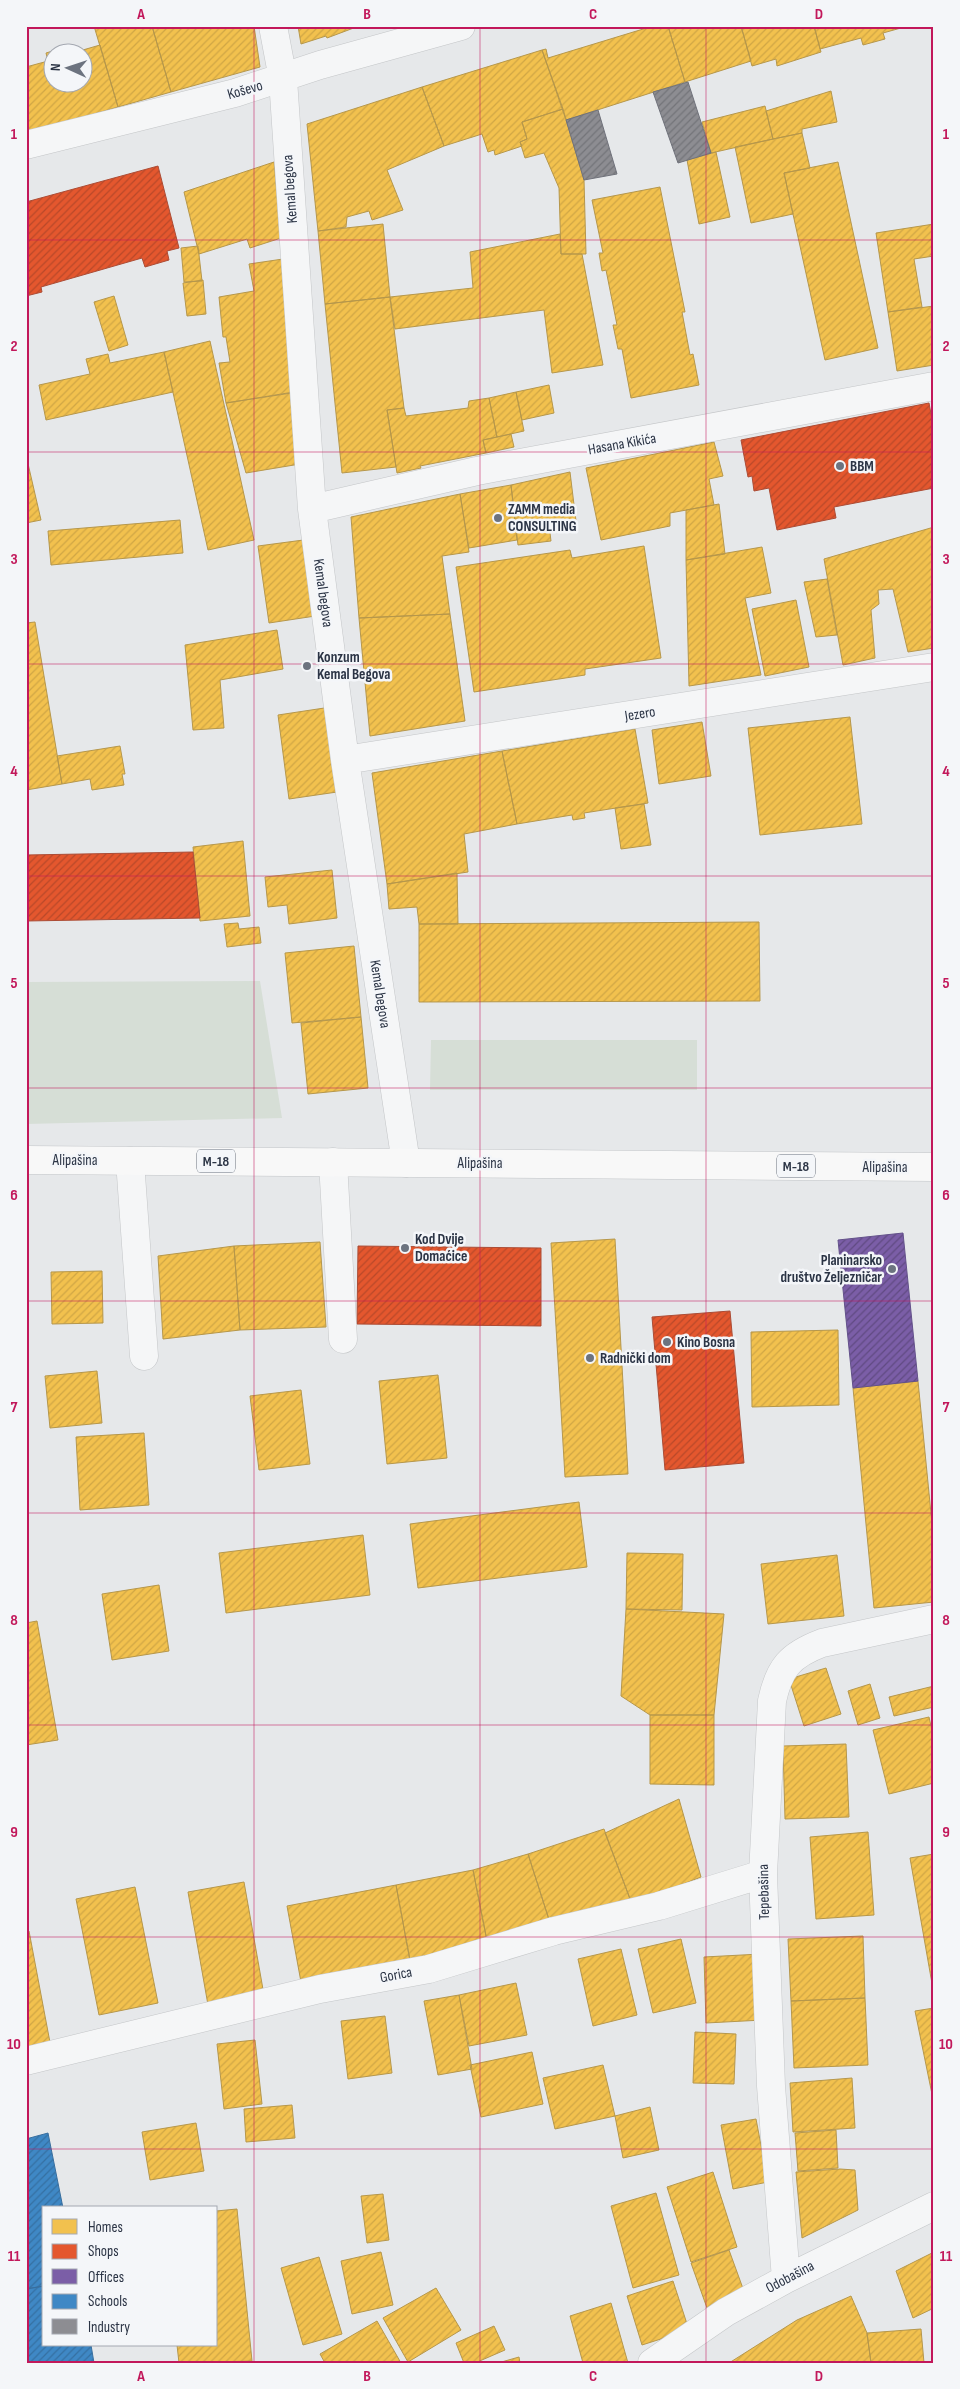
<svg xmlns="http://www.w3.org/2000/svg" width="960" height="2389" viewBox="0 0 960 2389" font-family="'Sofia Sans Condensed',sans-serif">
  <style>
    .green { fill: #d6ded6 }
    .homes { fill: url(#homes-hatch); stroke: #b6974b }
    .shops { fill: url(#shops-hatch); stroke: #ac4c35 }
    .offices { fill: url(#offices-hatch); stroke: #63518a }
    .schools { fill: url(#schools-hatch); stroke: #396f9f }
    .industry { fill: url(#industry-hatch); stroke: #70727b }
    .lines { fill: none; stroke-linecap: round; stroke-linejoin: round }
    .street-casing { stroke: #c4c6c8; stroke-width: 29 }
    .primary-casing { stroke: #c2c5c8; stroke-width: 29 }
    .street { stroke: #f5f6f7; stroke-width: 28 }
    .primary { stroke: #f8f8f8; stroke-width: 28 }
    .grid { fill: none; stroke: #c2185b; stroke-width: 1; stroke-opacity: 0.55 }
    .poi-dot { fill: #6c737f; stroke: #f4f6f9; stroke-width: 2 }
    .labels { text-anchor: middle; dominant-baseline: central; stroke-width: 5; stroke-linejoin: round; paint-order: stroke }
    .shield { fill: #f4f6f9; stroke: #676e7b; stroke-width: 1 }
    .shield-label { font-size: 14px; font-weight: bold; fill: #2b3445 }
    .street-label { font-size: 15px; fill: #2b3445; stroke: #f4f6f9 }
    .poi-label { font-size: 15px; font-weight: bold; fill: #2b3445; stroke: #f4f6f9; text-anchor: start }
    .neatline { fill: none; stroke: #c2185b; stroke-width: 2 }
    .grid-label { font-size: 16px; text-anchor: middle; font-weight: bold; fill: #c2185b }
  </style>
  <defs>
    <pattern id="homes-hatch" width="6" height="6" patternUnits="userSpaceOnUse" patternTransform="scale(1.25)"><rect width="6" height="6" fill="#f2c14e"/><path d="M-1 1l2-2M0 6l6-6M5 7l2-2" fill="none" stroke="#d0a645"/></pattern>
    <pattern id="shops-hatch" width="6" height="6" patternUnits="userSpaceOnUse" patternTransform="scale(1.25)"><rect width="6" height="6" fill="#e4572e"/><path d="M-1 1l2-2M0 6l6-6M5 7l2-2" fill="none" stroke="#b94929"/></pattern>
    <pattern id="offices-hatch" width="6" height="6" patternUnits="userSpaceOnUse" patternTransform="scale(1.25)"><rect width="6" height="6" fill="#7b5ea7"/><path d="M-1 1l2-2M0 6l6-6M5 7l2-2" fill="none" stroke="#604a82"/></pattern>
    <pattern id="schools-hatch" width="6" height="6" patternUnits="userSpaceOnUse" patternTransform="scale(1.25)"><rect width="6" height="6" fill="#3f88c5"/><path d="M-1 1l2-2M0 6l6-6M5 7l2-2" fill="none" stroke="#3570a2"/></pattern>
    <pattern id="industry-hatch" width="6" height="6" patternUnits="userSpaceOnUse" patternTransform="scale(1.25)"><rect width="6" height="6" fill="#8d8d92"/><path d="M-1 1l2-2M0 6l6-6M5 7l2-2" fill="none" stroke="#737479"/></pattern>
  </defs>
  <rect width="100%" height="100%" fill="#e6e8ea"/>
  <path class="green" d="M260,981l22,137 -256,6v-142z
    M431,1040h266v50h-267z"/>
  <path class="homes" d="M94,26h58l19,66 -53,15z
    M152,26h16v2l86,-2 6,41 -89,25z
    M298,26h61l-32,12 -1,-2 -25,8z
    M653,26h15l17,56 -119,38 -24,-70 4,-1 2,9z
    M668,26h73l10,35 -66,21z
    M741,26h73l7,26 -44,14 -1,-7 -24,7z
    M814,26h94l-25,7 2,6 -22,6 -2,-7 -41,11z
    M73,45l2,7h-23v30h30v-30h-6l24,-7 18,62 -92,27v-67l22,-6 -2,-8z
    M542,50l21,59 -41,13 5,17 -7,3 2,4 -27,9 -1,-5 -6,2 -6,-18 -38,12 -22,-59z
    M422,87l22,59 -57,24 16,40 -31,10 -3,-9 -22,6 -1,10 -28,4 -11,-107z
    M831,91l6,31 -35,7v4l-29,6 -7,-28z
    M765,106l8,33 -62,14 -9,-31z
    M563,109l21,71 2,74h-25l-2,-66 -15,-35 -19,5 -5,-16 7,-3 -5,-17z
    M802,133l8,35 -26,5 9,41 -42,9 -16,-76z
    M716,152l14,65 -31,7 -12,-64z
    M274,162l7,76 -31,10 -3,-9 -48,15 -15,-62z
    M838,162l40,186 -53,12 -41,-187z
    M660,187l25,125h-3l8,43 3,-1 6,31 -68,13 -9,-49h-4l-5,-24h4l-11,-55 -4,1 -3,-18h4l-11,-53z
    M383,224l7,73 -65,7 -7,-73z
    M934,224v32l-20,3 8,48 -34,5 -12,-79z
    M560,234l1,20h21l21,111 -51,8 -8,-63 -149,19 -5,-32 83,-9 -3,-36z
    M198,246l4,35 -18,1 -3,-34z
    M283,259l17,132 -74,12 -7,-40 11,-1 -4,-25h-3l-4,-40 35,-6 -5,-27z
    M203,280l3,34 -19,2 -4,-33z
    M114,296l14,49 -19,6 -15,-49z
    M390,297l14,111 -17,2 9,57 -54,6 -17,-169z
    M934,306v59l-37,6 -9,-59z
    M210,341l44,199 -46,10 -44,-198z
    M164,352l9,40 -127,28 -7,-35 51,-11 -4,-15 22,-5 2,9z
    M549,385l5,28 -32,7 -6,-28z
    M298,392l8,71 -60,10 -20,-70z
    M516,392l8,39 -27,6 -8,-39z
    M489,398l8,39 -14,3 3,13 -66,13 1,2 -24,5 -10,-63 17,-2 2,8 62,-8 1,-7z
    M511,434l3,13 -28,6 -3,-13z
    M714,442l9,34 -14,3 5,26 -44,8v13l-69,14 -15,-72z
    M26,455l15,65 -15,3z
    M570,472l6,49 -27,4 2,16 -33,4 -7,-60z
    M511,485l6,55 -48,8 -9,-54z
    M460,494l9,58 -27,4 8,58 -91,4 -8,-101z
    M719,504l6,50 -39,6v-50z
    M180,520l3,33 -132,12 -3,-34z
    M934,527v121l-26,4 -15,-63 -15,1 1,14 -8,6 4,48 -32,7 -19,-106z
    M311,539l11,76 -53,8 -11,-77z
    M644,546l17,112 -76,11v6l-111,17 -18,-125 114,-17 2,8z
    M762,547l9,46 -26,5 16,77 -72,11 -3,-126z
    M827,579l10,56 -21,2 -12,-55z
    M796,600l13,67 -44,9 -13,-67z
    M450,614l15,107 -95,15 -11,-118z
    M35,622l27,162 -36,6v-167z
    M277,630l6,39 -63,11 4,48 -31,2 -8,-85z
    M331,707l13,84 -55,8 -11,-84z
    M850,717l12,107 -102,11 -12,-107z
    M702,722l9,54 -52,8 -7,-54z
    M635,729l13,74 -64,10 1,5 -12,2 -1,-5 -55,9 -15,-73z
    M120,746l5,28h-3l2,11 -32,5 -2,-11 -28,5 -5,-28z
    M502,751l15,73 -53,10 4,38 -81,12 -15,-111z
    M644,804l7,41 -30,4 -6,-41z
    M243,841l7,75 -50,5 -7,-74z
    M332,870l5,48 -48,6 -2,-19 -19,2 -3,-30z
    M457,873l1,51h-39l-2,-17 -28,2 -2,-25z
    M759,922l1,79 -341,1v-78z
    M238,923l1,6 20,-2 2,16 -34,4 -3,-23z
    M354,946l7,71 -69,6 -7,-70z
    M361,1017l7,71 -60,6 -7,-71z
    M615,1239l13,235 -63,3 -14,-234z
    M320,1242l6,85 -86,3 -6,-84z
    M234,1246l6,84 -77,9 -5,-83z
    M102,1271l1,52 -51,1 -1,-52z
    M838,1330l1,75 -87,2 -1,-75z
    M97,1371l5,52 -52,5 -5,-52z
    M438,1375l9,83 -60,6 -8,-83z
    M918,1381l16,163v58l-60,6 -21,-220z
    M301,1390l9,74 -51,6 -9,-74z
    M144,1433l5,72 -69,5 -4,-73z
    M579,1502l8,65 -169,21 -8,-64z
    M363,1535l7,60 -144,18 -7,-60z
    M627,1553l56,1 -1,56 -56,-1z
    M837,1555l7,61 -76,8 -7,-60z
    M159,1585l10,66 -57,9 -10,-66z
    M626,1609l98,5 -10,101h-64l-29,-19z
    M37,1621l21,119 -32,5v-122z
    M826,1668l15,46 -37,12 -15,-47z
    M870,1684l10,34 -22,7 -10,-34z
    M934,1686v21l-40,9 -5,-19z
    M650,1715h64v70l-64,-1z
    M929,1717l5,22v44l-45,11 -16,-64z
    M846,1744l3,73 -64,2 -2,-73z
    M679,1799l22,78 -69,27 -27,-71z
    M604,1829l26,70 -78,30 -24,-75z
    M868,1832l6,83 -58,4 -6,-82z
    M528,1854l24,75 -64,17 -15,-76z
    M934,1854v141l-24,-137z
    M473,1870l15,76 -78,14 -14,-75z
    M244,1882l20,113 -56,10 -20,-113z
    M396,1885l14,76 -109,21 -14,-76z
    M135,1887l23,116 -59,12 -23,-116z
    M29,1931l23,122 -26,5v-126z
    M863,1936l2,62 -74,3 -3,-62z
    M681,1939l15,64 -43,10 -15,-64z
    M621,1949l16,66 -44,11 -15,-67z
    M761,1954l2,66 -57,3 -2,-66z
    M516,1983l11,52 -58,11 -10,-51z
    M459,1995l13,74 -34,6 -14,-74z
    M865,1998l3,67 -74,3 -3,-67z
    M934,2008v96l-19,-93z
    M385,2016l7,57 -44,6 -7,-58z
    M695,2032l41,2 -2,50 -41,-1z
    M255,2040l7,64 -38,5 -7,-65z
    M532,2052l11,52 -62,13 -11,-52z
    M603,2065l12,51 -60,13 -12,-51z
    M852,2078l3,50 -62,4 -3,-49z
    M292,2105l3,33 -49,4 -2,-33z
    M650,2107l9,43 -36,8 -8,-42z
    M756,2119l12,63 -35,7 -12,-64z
    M196,2123l8,48 -54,9 -8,-48z
    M836,2130l2,38 -40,3 -3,-38z
    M840,2169l15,1 3,40 -56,28 -6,-66z
    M713,2172l24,75 -46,15 -24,-75z
    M656,2193l23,82 -46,13 -22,-82z
    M383,2194l6,46 -22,3 -6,-47z
    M237,2209l15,152 -73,2 -2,-18h39v-134z
    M729,2250l16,44 -38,14 -16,-45z
    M381,2252l12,53 -41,9 -11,-53z
    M934,2252v56l-21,10 -17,-47z
    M319,2257l23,77 -39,11 -22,-77z
    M673,2281l16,49 -47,15 -15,-49z
    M436,2288l25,42 -53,32 -25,-44z
    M851,2296l16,37 4,30h-142l68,-43z
    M611,2303l17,60h-45l-13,-47z
    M377,2321l24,42h-76l-5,-9z
    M494,2326l11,24 -30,13h-11l-8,-20z
    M921,2329l3,34h-53l-4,-30z
    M519,2357l1,6h-22z"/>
  <path class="shops" d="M158,166l21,82 -12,3 2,9 -24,7 -3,-9 -101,29 1,5 -16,4v-94z
    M929,403l5,27v58l-100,19 2,11 -59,12 -8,-42 -15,3 -2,-15 -4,1 -7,-37z
    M193,852l7,66 -174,3v-66z
    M358,1246l183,2v78l-184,-2z
    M730,1311l14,152 -79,7 -13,-153z"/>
  <path class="offices" d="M903,1233l15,148 -65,7 -15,-148z"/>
  <path class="schools" d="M48,2133l15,75h-19v78l-18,3v-150z
    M44,2286v59h47l3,18h-68v-74z"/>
  <path class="industry" d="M688,82l23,71 -33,10 -25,-71z
    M598,110l19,64 -33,6 -18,-60z"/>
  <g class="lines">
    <defs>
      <path id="street" d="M273,26l10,53 29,430 33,251 61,403
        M26,145l209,-52 85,-28 141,-39
        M312,509l165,-38 457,-85
        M345,760l589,-93
        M130,1161l14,195
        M333,1162l10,177
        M26,2061l294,-72 109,-20 125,-38 105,-25 104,-32
        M786,2279l-15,-193 -8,-212 9,-173c7,-33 18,-46 50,-58l112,-24
        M652,2363l74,-51 60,-33 148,-73"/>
      <path id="primary" d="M26,1160l908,7"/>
    </defs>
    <use href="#street" class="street-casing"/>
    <use href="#primary" class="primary-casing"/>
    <use href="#street" class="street"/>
    <use href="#primary" class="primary"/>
  </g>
  <path class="grid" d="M254,26v2337M480,26v2337M706,26v2337M26,240h908M26,452h908M26,664h908M26,876h908M26,1088h908M26,1301h908M26,1513h908M26,1725h908M26,1937h908M26,2149h908"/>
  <g class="poi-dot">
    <circle cx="840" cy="466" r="5"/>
    <circle cx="498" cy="518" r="5"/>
    <circle cx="307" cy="666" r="5"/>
    <circle cx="405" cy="1248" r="5"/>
    <circle cx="892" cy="1269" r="5"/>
    <circle cx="667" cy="1342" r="5"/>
    <circle cx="590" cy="1358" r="5"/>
  </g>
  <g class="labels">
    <g class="shield">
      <rect x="197" y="1149.5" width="38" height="23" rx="4"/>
      <rect x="777" y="1154.5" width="38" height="23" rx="4"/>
    </g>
    <g class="shield-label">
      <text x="216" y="1161">M-18</text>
      <text x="796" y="1166">M-18</text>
    </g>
    <g class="street-label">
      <text transform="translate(245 90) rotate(-16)">Koševo</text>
      <text transform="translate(290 189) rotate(-94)">Kemal begova</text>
      <text transform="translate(622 444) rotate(-10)">Hasana Kikića</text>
      <text transform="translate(323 593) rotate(82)">Kemal begova</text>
      <text transform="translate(640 714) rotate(-9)">Jezero</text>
      <text transform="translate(380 994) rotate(81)">Kemal begova</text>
      <text x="75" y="1160">Alipašina</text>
      <text x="480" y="1163">Alipašina</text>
      <text x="885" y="1167">Alipašina</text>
      <text transform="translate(764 1892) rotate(-91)">Tepebašina</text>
      <text transform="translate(396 1975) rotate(-11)">Gorica</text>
      <text transform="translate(790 2277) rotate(-28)">Odobašina</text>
    </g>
    <g class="poi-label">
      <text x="850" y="466">BBM</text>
      <text x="508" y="509">ZAMM media<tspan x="508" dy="17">CONSULTING</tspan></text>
      <text x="317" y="657">Konzum<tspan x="317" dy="17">Kemal Begova</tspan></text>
      <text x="415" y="1239">Kod Dvije<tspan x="415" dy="17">Domaćice</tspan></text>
      <text x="882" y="1260" text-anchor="end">Planinarsko<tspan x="882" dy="17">društvo Željezničar</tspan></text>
      <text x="677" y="1342">Kino Bosna</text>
      <text x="600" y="1358">Radnički dom</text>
    </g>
  </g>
  <rect width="960" height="2389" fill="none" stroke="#f4f6f9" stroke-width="55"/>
  <rect x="42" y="2206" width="175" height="140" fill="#f4f6f9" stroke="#a4a8b1"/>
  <rect x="52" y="2219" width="25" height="15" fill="#f2c14e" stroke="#a4a8b1"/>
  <text x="88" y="2232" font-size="15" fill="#2b3445">Homes</text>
  <rect x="52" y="2244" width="25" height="15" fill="#e4572e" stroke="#a4a8b1"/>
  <text x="88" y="2256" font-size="15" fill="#2b3445">Shops</text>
  <rect x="52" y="2269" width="25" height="15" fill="#7b5ea7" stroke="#a4a8b1"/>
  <text x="88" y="2282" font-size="15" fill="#2b3445">Offices</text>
  <rect x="52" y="2294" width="25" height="15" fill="#3f88c5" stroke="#a4a8b1"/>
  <text x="88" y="2306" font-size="15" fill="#2b3445">Schools</text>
  <rect x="52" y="2319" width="25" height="15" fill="#8d8d92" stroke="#a4a8b1"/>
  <text x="88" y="2332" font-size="15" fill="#2b3445">Industry</text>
  <g transform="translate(68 68) rotate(273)"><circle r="24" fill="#f4f6f9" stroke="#a4a8b1"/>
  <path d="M0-4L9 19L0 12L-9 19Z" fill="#6c737f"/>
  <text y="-8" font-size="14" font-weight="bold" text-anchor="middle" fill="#2b3445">N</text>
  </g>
  <rect x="28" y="28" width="904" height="2334" class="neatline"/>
  <g class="grid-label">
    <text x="141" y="19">A</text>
    <text x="367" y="19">B</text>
    <text x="593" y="19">C</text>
    <text x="819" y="19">D</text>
    <text x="14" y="139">1</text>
    <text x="946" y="139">1</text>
    <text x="14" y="351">2</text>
    <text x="946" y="351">2</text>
    <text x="14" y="564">3</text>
    <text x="946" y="564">3</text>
    <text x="14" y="776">4</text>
    <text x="946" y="776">4</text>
    <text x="14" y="988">5</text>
    <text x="946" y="988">5</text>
    <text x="14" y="1200">6</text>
    <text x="946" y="1200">6</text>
    <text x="14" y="1412">7</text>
    <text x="946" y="1412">7</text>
    <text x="14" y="1625">8</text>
    <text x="946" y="1625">8</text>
    <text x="14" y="1837">9</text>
    <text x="946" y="1837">9</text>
    <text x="14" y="2049">10</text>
    <text x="946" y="2049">10</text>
    <text x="14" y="2261">11</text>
    <text x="946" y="2261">11</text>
    <text x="141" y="2381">A</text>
    <text x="367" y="2381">B</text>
    <text x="593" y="2381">C</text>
    <text x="819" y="2381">D</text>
  </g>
</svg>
